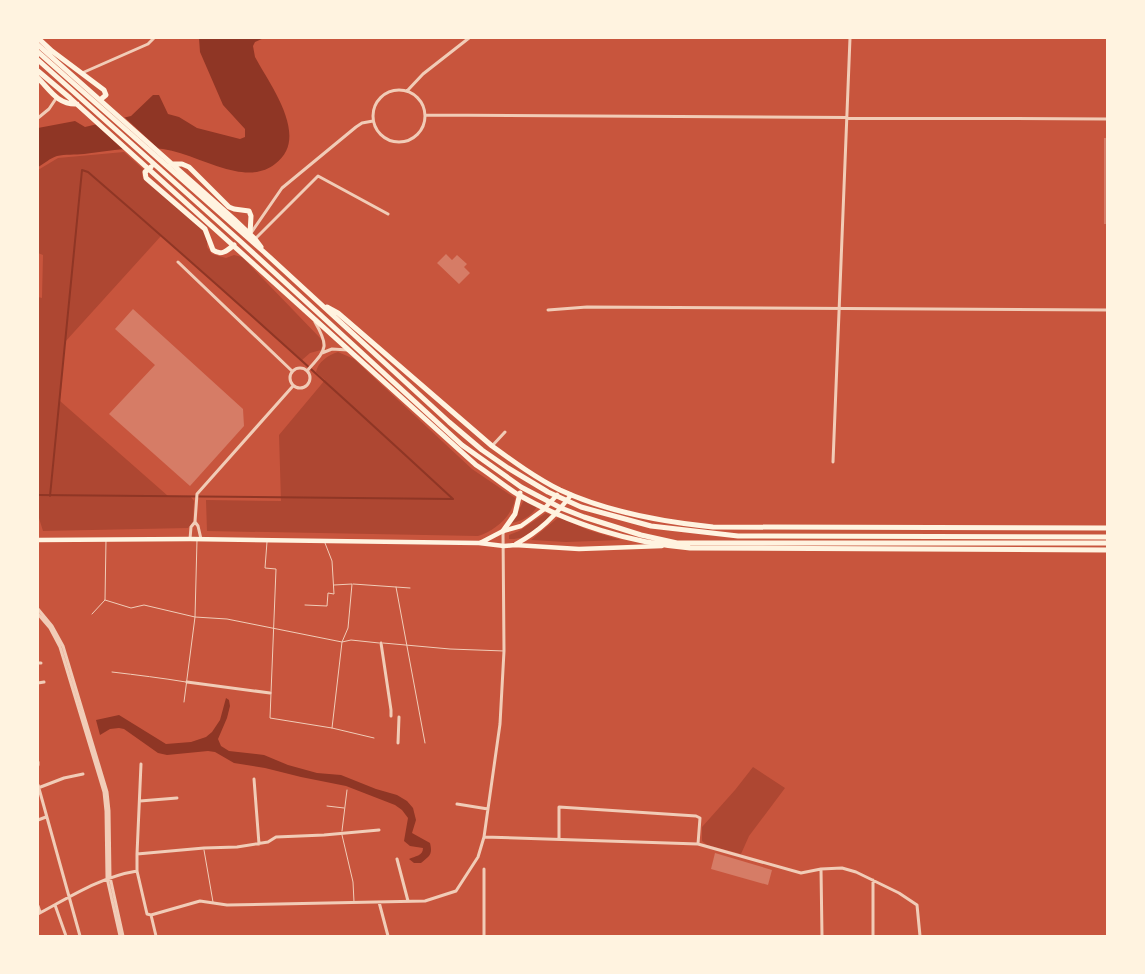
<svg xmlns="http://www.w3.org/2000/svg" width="1145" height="974" viewBox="0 0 1145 974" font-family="Signika,sans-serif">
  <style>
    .green { fill: #ae4732 }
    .water { fill: #8f3625 }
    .pier { fill: #c8553d }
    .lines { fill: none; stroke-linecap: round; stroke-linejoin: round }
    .stream { stroke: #8f3625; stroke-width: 2 }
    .building { fill: #d67c66 }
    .service { stroke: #f1ccb7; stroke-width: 1 }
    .minor { stroke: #f1ccb7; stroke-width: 3 }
    .secondary { stroke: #fff3e0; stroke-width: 4.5 }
    .trunk { stroke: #fff3e0; stroke-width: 5 }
  </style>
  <rect width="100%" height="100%" fill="#c8553d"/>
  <path class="green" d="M124,152l19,17 -1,7 4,6 50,41 11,11v13l5,7 14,4 8,-3 8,2 81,84 -2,9 -11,3 -8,7 -141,-124 -96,106 -5,59 108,95h22l4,5 -1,21 -5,6 -145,3 -5,-16v-218l4,1 1,-43 -5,-2v-83l20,-12z
    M338,352l16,7 118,110 43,29c-2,18 -21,33 -37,38l-271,-5 -1,-31 75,1 -2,-66 46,-55 -9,-8c2,-10 12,-17 22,-20z
    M525,498l12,9c-7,10 -13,13 -25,16z
    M546,513l4,2 -2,3c-12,11 -21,22 -39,21v-4l10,-4z
    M559,517l29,13 33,10 -55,2 -35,-2z
    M753,767l32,21 -36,48 -8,18 -34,-9 -5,-4v-14l33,-37z"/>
  <path class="water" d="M199,38h65l-9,4 -2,4 2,11c15,28 56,81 20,107 -11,9 -26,10 -40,7 -23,-4 -49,-19 -72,-22 -27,-3 -53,2 -79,5 -9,1 -19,0 -27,2 -7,2 -13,8 -19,11v-39l37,-7 10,6 46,-11 22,-21h6l9,19 11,3 18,11 43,11 5,-2v-8l-22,-24 -23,-53z
    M226,698l3,2 1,6 -3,12 -9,21 3,7 8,5 35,4 24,10 29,8 24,2 35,14 21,6 10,6 6,7 3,12 -4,13 18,10c3,12 -1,13 -9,20h-7l-5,-4c6,-3 14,-3 14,-11l-13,-2 -6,-5 4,-23 -6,-8 -7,-5 -49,-19 -45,-9 -36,-9 -31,-5 -19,-11 -7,-1 -41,4 -9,-2 -34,-24 -5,-1 -9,1 -10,6 -4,-15 23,-5 47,29 25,-2 15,-5 6,-5 8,-12z"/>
  <path class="pier" d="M122,115l40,37 -37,-1 -32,-29z"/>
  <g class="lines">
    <path class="stream" d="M38,495l415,4
      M50,496l32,-326 6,2c124,107 245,216 365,327"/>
  </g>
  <path class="building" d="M1104,138h4v86h-4z
    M446,254l6,6 5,-5 10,9 -3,3 6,6 -11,11 -22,-21z
    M133,309l110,100 1,17 -54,60 -81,-72 46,-49 -40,-36z
    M715,853l57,17 -4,15 -57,-16z"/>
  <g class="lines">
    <path class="service" d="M267,542l-2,26 11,1 -6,149 62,10 42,10
      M353,584l57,4
      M396,587l29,156
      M105,600l26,8 13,-3 51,12 32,2 115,23 9,-2 28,3
      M305,605l22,1 1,-13 6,1 -2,-33 -7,-18
      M92,614l13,-14 1,-60
      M383,643l67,6 54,2
      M112,672c25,3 50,6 74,10
      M184,702l11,-85 2,-77
      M332,728l10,-86 6,-14 4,-44 -18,1
      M327,806l17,2
      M342,831l5,-41
      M342,835l11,47 1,20
      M204,850l9,52"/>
    <path class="minor" d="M82,73l66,-29 6,-6
      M373 116a26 26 0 1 1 52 0a26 26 0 1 1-52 0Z
      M407,91l16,-17 46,-36
      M425,115l683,4
      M38,118l11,-9 8,-12
      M251,233l31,-45 74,-61 6,-4 11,-2
      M254,240l64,-64 70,38
      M178,262l114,109
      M548,310l39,-3 521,3
      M322,353l10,-4 16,1
      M290 378a10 10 0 1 1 20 0a10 10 0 1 1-20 0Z
      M307,371c19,-22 23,-23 8,-49
      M492,446l13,-14
      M833,462l17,-424
      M190,539l1,-12 4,-5
      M201,539l-3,-13 -3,-4 2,-28 96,-108
      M38,609l14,17 11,20 44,146 2,19 1,66 13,59
      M38,614l12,14 10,19 44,145 2,19 1,67 13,58
      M381,643l10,67v6
      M38,663h3
      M187,682l83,11
      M38,683l6,-1
      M398,743l1,-26
      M38,762v3
      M254,779l5,65
      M38,785l42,151
      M38,788l26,-10 19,-4
      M140,801l37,-3
      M457,804l31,5
      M38,820l8,-3
      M484,837l214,7 103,29 20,-4 21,-1 14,4 43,21 18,12 3,31
      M559,839v-32l137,9 4,2 -2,26
      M137,854l4,-90
      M397,859l11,42
      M484,869v67
      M821,869l1,67
      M873,880v56
      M379,902l9,34
      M55,905l11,31
      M38,906l2,6
      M38,914c32,-17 62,-37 99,-43
      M151,915l49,-14 27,4 198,-4 31,-10 22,-34 6,-20 16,-113 4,-73 -1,-120
      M151,915l-4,-1 -10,-43v-17l67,-6 33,-1 31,-5 8,-5 48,-2 55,-5
      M151,915l5,21"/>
    <path class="secondary" d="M38,540l152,-1 289,4 25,3 11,-1 64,4 83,-3
      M480,543l23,-12 18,-5 7,-5 15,-11 14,-15
      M516,544c24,-13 39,-28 55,-49"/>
    <path class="trunk" d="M38,38l14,13 52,39 2,5 -6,5
      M38,45l196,174 21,20 6,8
      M38,52l226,200 185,170 33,28 26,18 40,24 33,15 70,19 87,10 370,1
      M38,60l202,181 222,204 59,42 40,21 23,9 57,18 36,8h431
      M38,71l32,27 406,367c14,9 27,20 41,29 52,30 114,49 173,54l418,2
      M38,78c12,12 20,27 39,26
      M171,164h11l7,3 40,40 5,2 15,2 2,5 -1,18
      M151,167l-6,5 1,6 59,51 8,21c8,6 14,1 21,-5
      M327,307l11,6 154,133c22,16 44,32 68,44 45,21 104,32 153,37l395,1
      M503,531l12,-17 5,-21"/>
  </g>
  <rect width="1145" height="974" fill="none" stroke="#fff3e0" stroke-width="78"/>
</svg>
